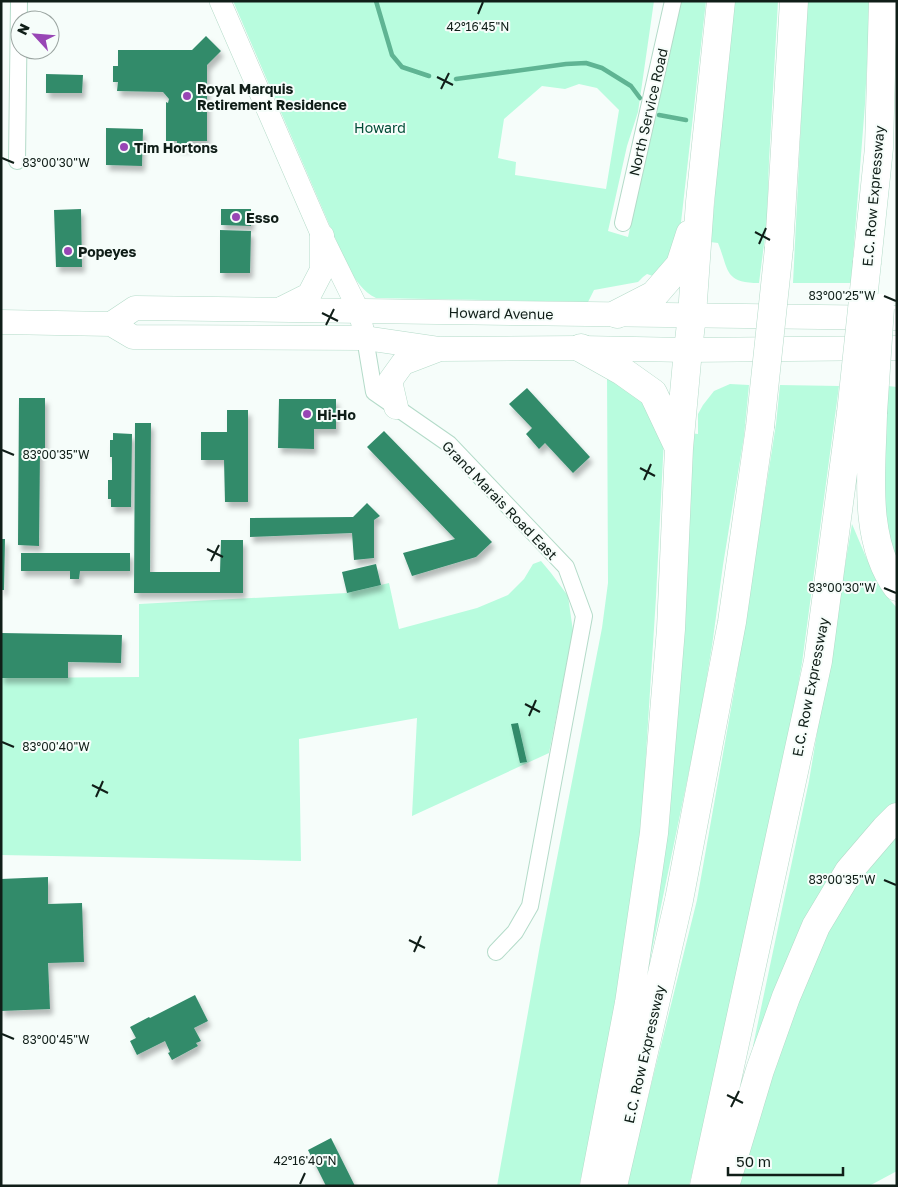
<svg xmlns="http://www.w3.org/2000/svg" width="898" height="1187" viewBox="0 0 898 1187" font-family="'Golos Text',sans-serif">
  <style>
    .green { fill: #b8fcde; fill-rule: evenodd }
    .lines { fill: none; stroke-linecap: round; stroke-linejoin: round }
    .stream { stroke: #5fb493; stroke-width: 4.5 }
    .building { fill: #328b6b; filter: url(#shadow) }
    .minor-casing { stroke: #b4dbc9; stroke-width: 18 }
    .tertiary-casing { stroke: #b4dbc9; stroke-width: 22 }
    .secondary-casing { stroke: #b4dbc9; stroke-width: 25 }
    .motorway-casing { stroke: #b4dbc9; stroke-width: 29 }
    .minor { stroke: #fff; stroke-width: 16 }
    .tertiary { stroke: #fff; stroke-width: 21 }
    .secondary { stroke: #fff; stroke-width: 24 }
    .motorway { stroke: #fff; stroke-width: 28 }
    .motorway-bridge-casing { stroke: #b4dbc9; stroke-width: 29; stroke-linecap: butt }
    .motorway-bridge { stroke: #fff; stroke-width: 28 }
    .ticks { fill: none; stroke: #101e18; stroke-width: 2 }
    .poi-dot { fill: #9846b5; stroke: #f6fdfa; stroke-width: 2 }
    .labels { text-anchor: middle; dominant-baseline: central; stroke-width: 4; stroke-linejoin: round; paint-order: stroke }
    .poi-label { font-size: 14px; font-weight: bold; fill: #101e18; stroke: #f6fdfa; text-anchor: start }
    .street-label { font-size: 14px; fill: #101e18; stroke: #f6fdfa }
    .park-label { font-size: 14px; fill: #004c36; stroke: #f6fdfa }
    .ticks-label { font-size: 12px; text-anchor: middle; fill: #101e18; stroke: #f6fdfa; stroke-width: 4; stroke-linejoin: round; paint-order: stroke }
  </style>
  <defs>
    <filter id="shadow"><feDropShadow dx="3" dy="5.5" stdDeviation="2.5" flood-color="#0004"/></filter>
  </defs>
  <rect width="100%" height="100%" fill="#f6fdfa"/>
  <path class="green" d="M233,1h421l-16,111 -11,34 -19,85 20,6 52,-236h26l-28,248 -22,28 -9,-3 -4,3 -5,5 -44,8 -6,12 -212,-4c-13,-6 -20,-18 -28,-30zM579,84l18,4 22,22 -13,79 -91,-14 1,-13 -18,-4 6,-39 38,-33 23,3z
    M730,1h48l-9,160 -2,60 -8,62c-35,0 -30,-13 -41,-40l-8,-1 5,-44h-5z
    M805,1h65l-5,103 -14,179h-58l11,-222z
    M607,374l44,32 13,32 -8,159 -14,220 -21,158 -27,149 -15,62h-82l43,-241 62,-317 6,-45z
    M730,384l19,1 -5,51 -21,129 -11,81 -13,77 -51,246 -9,25 50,-561 9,1v-20l5,-9 11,-14z
    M780,385l59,1 -37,277 -37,206 -76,317h-63l71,-286 38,-214 41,-262z
    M888,386l9,1v180l-16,-57z
    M852,524l14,33 17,35 14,16v194l-12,10 -126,234h-6l56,-265z
    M541,561l10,12 17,23 5,35 -24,122 -137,63 5,-98 -118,21 2,122 -300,-6v-177l138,-1v-73l208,-11 42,-10 10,46 78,-21 31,-13 16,-16 9,-15z
    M897,834v337l-28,15h-131l36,-117 39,-108 31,-63z"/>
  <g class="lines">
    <path class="stream" d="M376,1l16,54 10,12 27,9
      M456,79l110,-15 20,-1 16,5 29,18 9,12
      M659,115l27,5"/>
  </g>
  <path class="building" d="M206,36l15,15 -14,14v76h-18v6h-12v-6h-11v-39l2,1 1,-4 -6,-7 -46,-1 1,-9h-5v-16h5v-16h74z
    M46,74l37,1 -1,18h-36z
    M106,128l37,1 -1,37 -36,-1z
    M81,209l1,58h-26l-2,-57z
    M221,209h30v17l-30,-1z
    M220,230l31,1 -1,42h-30z
    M527,388l63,69 -17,16 -28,-30 -6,6 -13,-15 6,-6 -23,-24z
    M19,398h26v53l-5,-1 -1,96 -21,-1z
    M279,399h57v30h-22v20l-36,-1z
    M227,410h21v92h-23l-1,-42h-23v-28h26z
    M135,423h16l-1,149h70l1,-32h22v53h-109z
    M384,431l108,111 -16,15 -64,19 -9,-23 52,-14 -88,-92z
    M113,433l19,1 -1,73h-20v-8h-3v-19h4v-23h-2v-17h3z
    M367,503l13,13 -6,4v38l-20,2 -2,-27 -102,4v-19l103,-1z
    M1,539h4l-1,51h-3z
    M21,553h109v18h-50l-1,8h-9v-8h-49z
    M376,564l5,21 -34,8 -5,-21z
    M1,633l121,2 -1,28 -53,-1v16h-67z
    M518,723l9,39 -7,1 -9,-39z
    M48,877v27l34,-1 2,59 -36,1 2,46 -49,2v-132z
    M195,995l13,26 -14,7 7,13 -5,2 2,3 -26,14 -4,-7 2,-1 -5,-11 -28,14 -7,-14 6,-3 -6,-11 19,-10 1,1z
    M331,1138l24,48h-29l-18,-36z"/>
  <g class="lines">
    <defs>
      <path id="minor" d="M17,161l2,-160
        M623,223l50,-222
        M365,338l9,54 75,52 117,123 18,49 -54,290 -15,26 -19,20"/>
      <path id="tertiary" d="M220,1l102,235 37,75 6,27"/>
      <path id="secondary" d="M283,308l26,-13 13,-25v-34
        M1,322l110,2 22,13 232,1 75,11 141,-1 107,2 209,-2
        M111,324l24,-16 762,10
        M396,407l-6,-26 13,-18 34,-13"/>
      <path id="motorway" d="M779,248l15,-247
        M867,262l12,-114 4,-147
        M617,314l37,-19 26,-30 10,-31
        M581,348l41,23 31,22 26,55
        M873,413c-1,56 -11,126 24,174
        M594,1186l35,-183 25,-170 17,-204 8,-181 9,-98 4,-35 8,-113 21,-201
        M613,1186l66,-286 53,-278 28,-195
        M704,1186l114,-525 33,-248
        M725,1186l35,-116 26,-73 30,-71 33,-55 36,-42 12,-12"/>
    </defs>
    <use href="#minor" class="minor-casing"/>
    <use href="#tertiary" class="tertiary-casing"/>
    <use href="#secondary" class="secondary-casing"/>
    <use href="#motorway" class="motorway-casing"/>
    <use href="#minor" class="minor"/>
    <use href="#tertiary" class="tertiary"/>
    <use href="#secondary" class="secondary"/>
    <use href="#motorway" class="motorway"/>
    <defs>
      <path id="motorway-bridge" d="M851,413l16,-151
        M873,413l7,-105
        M760,427l19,-179"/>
    </defs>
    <use href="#motorway-bridge" class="motorway-bridge-casing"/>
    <use href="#motorway-bridge" class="motorway-bridge"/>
  </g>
  <path class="ticks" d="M478,14l5,-12M437,77l16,8M441,89l8,-16M2,158l12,5M755,232l15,8M759,244l7,-16M884,296l12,5M322,313l16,8M326,325l8,-16M2,450l12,5M640,468l15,8M644,480l7,-16M207,549l16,8M211,561l8,-16M884,588l12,5M525,704l15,8M529,716l7,-16M2,742l12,5M92,785l16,8M96,797l7,-16M884,880l12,5M409,940l16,8M414,952l7,-16M2,1034l12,5M727,1095l16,8M731,1107l8,-16M300,1184l5,-11"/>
  <g class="poi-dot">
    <circle cx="187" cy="96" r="5"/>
    <circle cx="124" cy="147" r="5"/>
    <circle cx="236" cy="217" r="5"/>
    <circle cx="68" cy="251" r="5"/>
    <circle cx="307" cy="414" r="5"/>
  </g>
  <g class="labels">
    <g class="poi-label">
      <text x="197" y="88">Royal Marquis<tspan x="197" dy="16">Retirement Residence</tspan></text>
      <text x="134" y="147">Tim Hortons</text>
      <text x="246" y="217">Esso</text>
      <text x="78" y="251">Popeyes</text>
      <text x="317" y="414">Hi-Ho</text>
    </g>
    <g class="street-label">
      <text transform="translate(648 112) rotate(-77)">North Service Road</text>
      <text transform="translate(873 196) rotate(-85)">E.C. Row Expressway</text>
      <text transform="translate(501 313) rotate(1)">Howard Avenue</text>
      <text transform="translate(500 500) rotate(46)">Grand Marais Road East</text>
      <text transform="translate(810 687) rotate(-79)">E.C. Row Expressway</text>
      <text transform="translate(644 1054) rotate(-77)">E.C. Row Expressway</text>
    </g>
    <g class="park-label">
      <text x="380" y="127">Howard</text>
    </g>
  </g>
  <g class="ticks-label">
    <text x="478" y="31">42°16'45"N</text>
    <text x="56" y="167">83°00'30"W</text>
    <text x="842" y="300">83°00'25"W</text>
    <text x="56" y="459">83°00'35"W</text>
    <text x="842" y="592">83°00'30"W</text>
    <text x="56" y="751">83°00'40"W</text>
    <text x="842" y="884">83°00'35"W</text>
    <text x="56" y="1044">83°00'45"W</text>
    <text x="305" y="1165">42°16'40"N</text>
  </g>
  <rect width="898" height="1187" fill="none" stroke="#101e18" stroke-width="5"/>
  <g transform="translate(35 35) rotate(296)"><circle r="24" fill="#f6fdfa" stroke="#9aa4a0"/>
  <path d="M0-4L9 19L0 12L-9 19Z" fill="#9846b5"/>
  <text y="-8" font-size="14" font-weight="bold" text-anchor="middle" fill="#101e18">N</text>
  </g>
  <path d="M728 1167v8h115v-8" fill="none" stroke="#101e18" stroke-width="2.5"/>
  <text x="736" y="1167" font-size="15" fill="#101e18" stroke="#f6fdfa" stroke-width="4" paint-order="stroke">50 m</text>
</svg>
